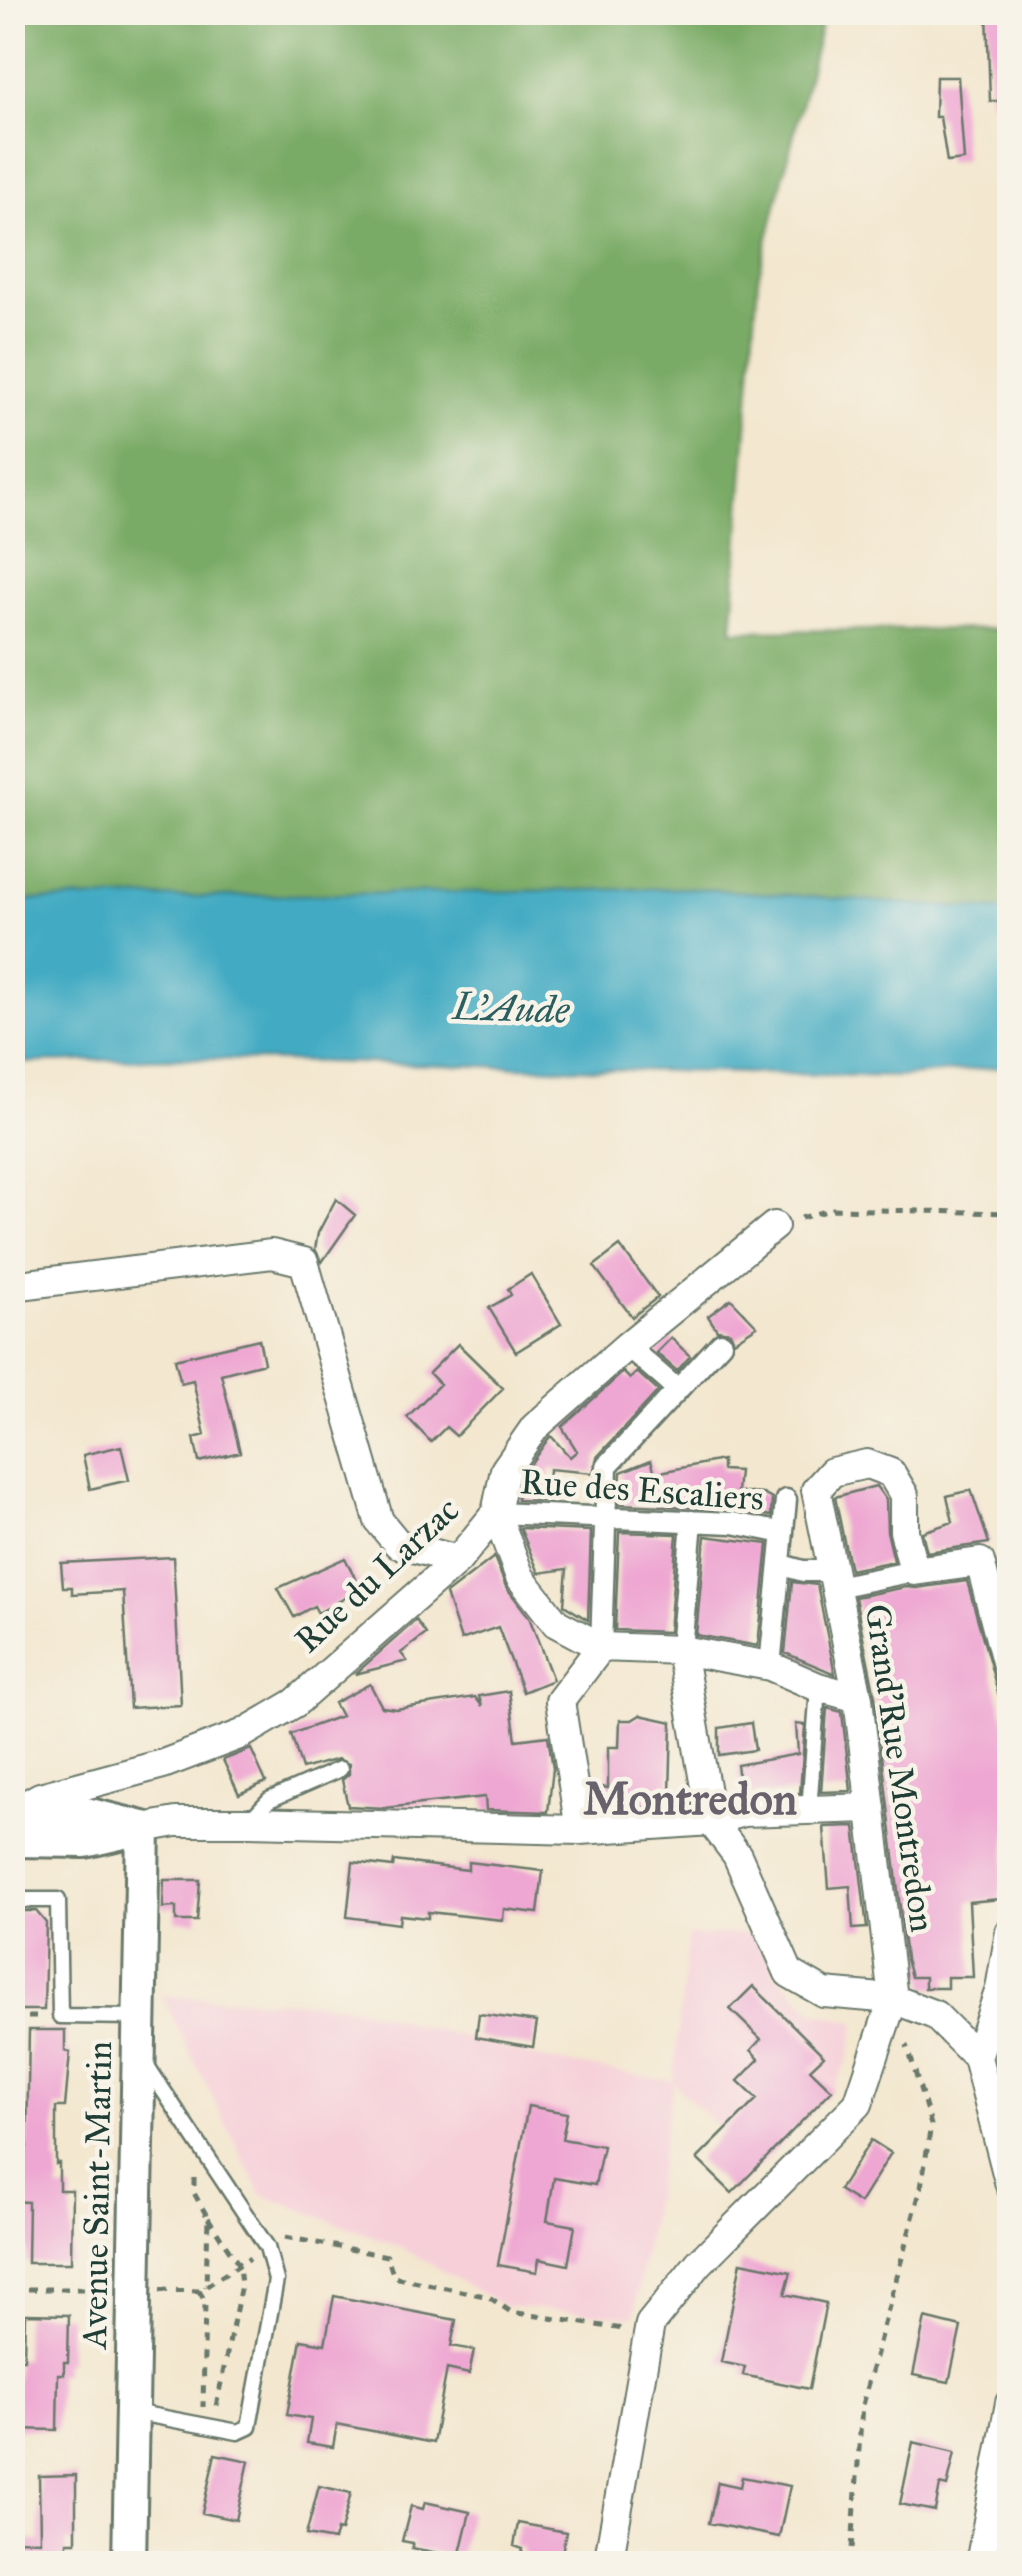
<svg xmlns="http://www.w3.org/2000/svg" width="1022" height="2576" viewBox="0 0 1022 2576" font-family="'IM FELL Great Primer',serif">
  <style>
    .built { fill: #f6cfd9 }
    .forest { fill: #7aab66; stroke: #4c744d; stroke-width: 2.5 }
    .water { fill: #43abc3; stroke: #31747c; stroke-width: 2.5 }
    .building { fill: #eea6d2 }
    .lines { fill: none; stroke-linecap: round; stroke-linejoin: round }
    .service-casing { stroke: #69786a; stroke-width: 19 }
    .pedestrian-casing { stroke: #69786a; stroke-width: 25 }
    .minor-casing { stroke: #69786a; stroke-width: 32 }
    .tertiary-casing { stroke: #69786a; stroke-width: 38 }
    .path { stroke: #69786a; stroke-width: 5; stroke-dasharray: 8 8; stroke-linecap: butt }
    .service { stroke: #fff; stroke-width: 14 }
    .pedestrian { stroke: #fff; stroke-width: 20 }
    .minor { stroke: #fff; stroke-width: 28 }
    .tertiary { stroke: #fff; stroke-width: 32 }
    .labels { text-anchor: middle; dominant-baseline: central; stroke-width: 9; stroke-linejoin: round; paint-order: stroke }
    .street-label { font-size: 35px; fill: #1f3d34; stroke: #f7f3e8 }
    .water-label { font-size: 38px; font-style: italic; fill: #2a5e5f; stroke: #f7f3e8 }
    .district-label { font-size: 45px; font-weight: bold; fill: #67626b; stroke: #f7f3e8 }
  </style>
  <rect width="100%" height="100%" fill="#f7f3e8"/>
  <filter id="ink" filterUnits="userSpaceOnUse"><feTurbulence type="fractalNoise" baseFrequency=".01" numOctaves="2"/><feDisplacementMap in="SourceGraphic" scale="20" xChannelSelector="R" yChannelSelector="G"/><feConvolveMatrix kernelMatrix="1 2 1 2 8 2 1 2 1" color-interpolation-filters="sRGB"/></filter>
  <filter id="wash" filterUnits="userSpaceOnUse"><feTurbulence type="fractalNoise" baseFrequency=".0048" numOctaves="4" result="noise"/><feDisplacementMap in="SourceGraphic" scale="40" xChannelSelector="R" yChannelSelector="G"/><feGaussianBlur stdDeviation="2.25" result="paint"/><feColorMatrix in="noise" values="0 0 0 0 0 0 0 0 0 0 0 0 0 0 0 0 0 1.4 0 .05"/><feComposite in="paint" operator="in"/></filter>
  <g filter="url(#wash)">
    <rect width="100%" height="100%" fill="#f3e7cf"/>
    <path class="built" d="M755,1933l21,41 38,38 43,11 -10,39 -15,28 -74,77 -85,-85 -39,234 -130,-10 -103,-59 -140,-53 -99,-198 155,6 45,7 184,51 127,21 15,-145z"/>
    <path class="forest" d="M12,13h812l-66,265 -26,353 277,-2v282l-319,-23 -677,12z"/>
    <path class="water" d="M690,888l319,23v155l-110,11 -725,-19 -161,5v-163z"/>
    <g id="blocks">
      <path class="building" d="M987,12h23v89h-20z
        M936,77h22l6,83 -17,2 -7,-45h-5z
        M336,1199l19,16 -33,47 -7,-13 3,-16z
        M620,1246l38,51 -26,20 -38,-51z
        M531,1274l30,50 -45,28 -27,-44 22,-13 -3,-6z
        M731,1299l26,27 -23,15 -4,-9 -13,-2 -9,-14z
        M671,1338l19,18 -13,15 -21,-18z
        M259,1339l5,24 -43,11 19,78 -41,10 -5,-24 11,-3 -12,-55 -12,3 -6,-24z
        M458,1344l45,44 -47,48 -10,-9 -15,15 -24,-25 33,-33 -11,-11z
        M623,1372l7,7 7,-7 21,19 -61,66 -4,16 -44,-4 -2,32 -30,-1 5,-24 26,-37 3,-3 19,21 7,-6 -15,-24z
        M121,1446l8,34 -39,9 -7,-34z
        M651,1460l4,13 67,-13v10l17,1 -2,21 26,2 9,5 -1,17 -37,-7 -115,-5 2,-32z
        M876,1486l10,14 1,31 7,30 -44,9 -15,-73z
        M971,1490l18,53 -62,9 -5,-20 31,-10 -6,-26z
        M520,1528l71,3 -3,89 -24,-15 3,-36 -28,4z
        M619,1532l58,2 -8,98 -54,-2z
        M705,1536l63,8 -10,102 -62,-11z
        M173,1557l8,148 -51,3 -7,-117 -51,3v-7h-9l-2,-24z
        M494,1557l12,30 23,30 24,63 -30,12 -25,-65 -37,13 -15,-46z
        M345,1558l16,31 -43,24 -4,-7 -20,11 -16,-29z
        M967,1581l43,155v79l-10,84 -31,3 4,75h-26v11h-22v-11h-14l-5,-18 -31,-263 -20,-99 51,-10 10,1z
        M792,1582l25,3 18,89 -50,-21z
        M416,1620l10,14 -25,19 6,8 -52,13z
        M370,1684l12,23 14,2 79,-12 7,9 -3,-10 30,-5 7,49 32,-4 5,32 -5,44 -62,-2 -1,-13 -100,11 -37,-2 -6,-26 7,-6v-10l-11,-5 -36,10 -11,-35 50,-18 -7,-13z
        M827,1708l15,4 9,79 -30,1z
        M640,1715l32,7 -2,72 -3,1v11l-68,5 2,-24 7,1v-41h11l1,-27h12z
        M751,1723l4,27 -36,5v-27z
        M796,1724l9,1 -5,68 -59,2 -4,-30 61,-11z
        M251,1749l15,33 -27,12 -16,-34z
        M855,1826l12,102 -14,1 -3,-43 -21,2 -5,-61z
        M394,1861l74,9v-8l75,9 -5,42 -34,-4 -1,11 -75,-8v6l-28,-3 -1,9 -52,-7 6,-55 40,5z
        M164,1880h36l-3,41h-21v-14l-13,1z
        M12,1911h24l10,12 -2,87h-32z
        M753,1986l71,70 -14,13 22,21 -100,103 -35,-34 60,-60 -19,-18 21,-22 -8,-9 10,-11 -31,-30z
        M479,2014l58,8 -4,25 -57,-10z
        M29,2030h36v21l5,1 -5,55h-9v57l3,-1v27h13l-1,73h-44l1,-61 -16,-1 1,-55h14z
        M528,2106l39,7 -5,26 41,7 -8,39 -41,-7 -7,43 28,5 -7,39 -29,-6 -2,13 -39,-7z
        M871,2140l20,13 -31,50 -21,-13z
        M741,2262l50,10 -6,22 41,9 -17,86 -66,-14 2,-8 -24,-5z
        M334,2296l122,24 -5,26 23,4 -5,24 -22,-5 -14,74 -96,-19 -4,23 -26,-4 4,-24 -24,-4 14,-75 24,4z
        M25,2314l44,1 -1,47h-4v12h-6l-1,56 -42,-1 2,-70h7z
        M925,2318l36,9 -12,55 -36,-7z
        M913,2442l42,10 -8,35 -7,-2 -5,26 -35,-7z
        M215,2454l34,7 -13,59 -34,-7z
        M76,2475v67h-9l-1,22h-49v-24l23,1 -1,-65z
        M742,2477l48,9 -11,51 -70,-14 9,-41 22,5z
        M319,2486l32,7 -10,38 -4,-1 -3,10 -28,-5z
        M425,2502l45,10 -11,45 -47,-9 1,-5 -11,-2 9,-35 12,3z
        M518,2523l48,9 -6,32h-40l3,-15 -9,-3z"/>
    </g>
  </g>
  <g filter="url(#ink)">
    <use href="#blocks" fill-opacity="0" stroke="#69786a" stroke-width="2.5"/>
    <g class="lines">
      <defs>
        <path id="service" d="M809,1811l9,-124
          M251,1819l18,-19 71,-31
          M12,1900h46l2,116 79,1
          M133,2412l105,20 11,-5 27,-147 -9,-33 -122,-184"/>
        <path id="pedestrian" d="M627,1346l51,44
          M496,1513l237,10 50,10
          M782,1565l21,6h27
          M836,1587l78,-16
          M601,1647l6,-181 114,-123
          M681,1650l11,-129
          M770,1666l16,-166"/>
        <path id="minor" d="M12,1286l260,-32 32,8 75,259 19,23 60,16
          M496,1513l24,64 36,46 45,24 80,3 89,16 48,21 40,11
          M681,1650l30,171 32,-9 128,-4
          M15,1811l25,-14 123,-33 79,-30 53,-31 163,-143 38,-47 9,-43 30,-43 92,-81 147,-120
          M143,1828l33,-6h73l331,8 131,-9 26,34 52,118 35,20 69,6 42,16 42,42 33,128
          M580,1830l-20,-129 41,-54
          M977,2057l23,-68 10,-57
          M608,2564l42,-240 49,-61 159,-159 35,-105 -35,-301 -42,-208 16,-18 35,-8 24,9 13,22v36l10,40 66,-9 30,115
          M980,2564l30,-161"/>
        <path id="tertiary" d="M12,1810l70,3 61,15
          M12,1840l73,1 52,-12
          M129,2564l14,-736"/>
      </defs>
      <use href="#service" class="service-casing"/>
      <use href="#pedestrian" class="pedestrian-casing"/>
      <use href="#minor" class="minor-casing"/>
      <use href="#tertiary" class="tertiary-casing"/>
      <path class="path" d="M801,1218l32,-9 177,4
        M12,2017h30
        M194,2178v15l14,25 -2,69
        M208,2218l31,47 2,20 -25,122
        M285,2237l102,19 7,21 95,20 22,15 112,17
        M12,2289h92
        M160,2290l39,1 51,-33
        M199,2291l6,10 -2,106
        M851,2564l11,-159 59,-217 10,-63 -24,-80"/>
      <use href="#service" class="service"/>
      <use href="#pedestrian" class="pedestrian"/>
      <use href="#minor" class="minor"/>
      <use href="#tertiary" class="tertiary"/>
    </g>
  </g>
  <g class="labels">
    <g class="street-label">
      <text transform="translate(642 1490) rotate(4)">Rue des Escaliers</text>
      <text transform="translate(377 1575) rotate(-43)">Rue du Larzac</text>
      <text transform="translate(900 1768) rotate(82)">Grand'Rue Montredon</text>
      <text transform="translate(97 2195) rotate(-89)">Avenue Saint-Martin</text>
    </g>
    <g class="water-label">
      <text transform="translate(511 1008) rotate(2)">L'Aude</text>
    </g>
    <g class="district-label">
      <text x="690" y="1798">Montredon</text>
    </g>
  </g>
  <rect width="1022" height="2576" fill="none" stroke="#f7f3e8" stroke-width="50"/>
</svg>
